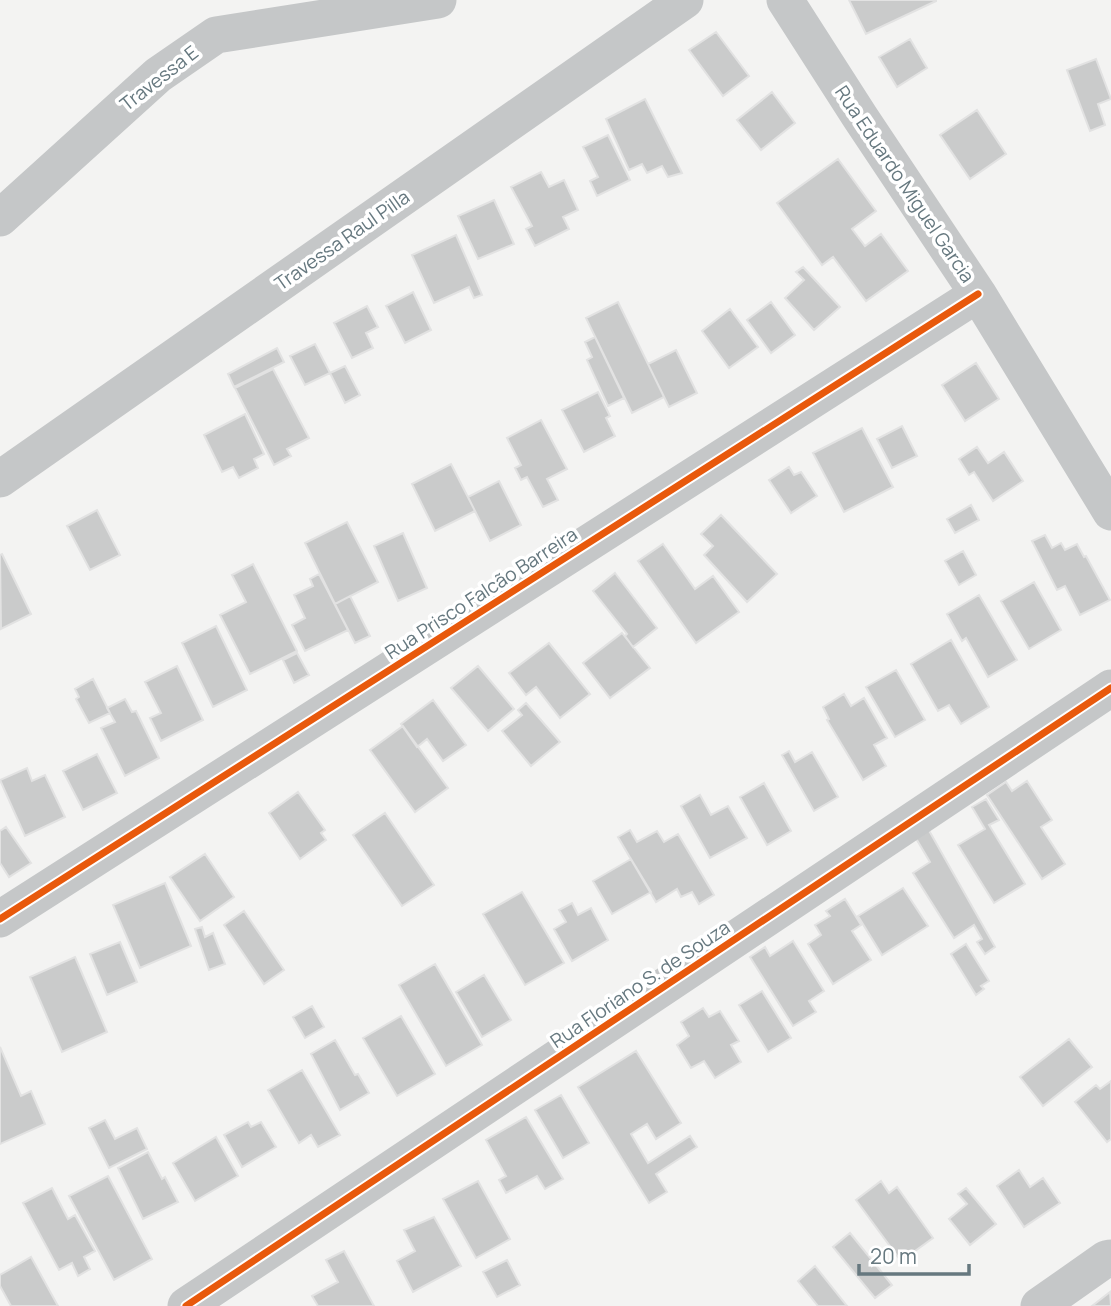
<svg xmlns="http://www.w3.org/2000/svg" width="1111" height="1306" viewBox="0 0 1111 1306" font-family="Manrope,sans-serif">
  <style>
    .building { fill: #cacbcb; stroke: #e2e2e2; stroke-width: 2 }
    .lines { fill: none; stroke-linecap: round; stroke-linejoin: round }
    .minor { stroke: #c5c7c8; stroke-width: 37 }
    .cycleway-casing { stroke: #fff; stroke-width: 11 }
    .cycleway { stroke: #e8590c; stroke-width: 7 }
    .labels { text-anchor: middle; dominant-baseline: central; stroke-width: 7; stroke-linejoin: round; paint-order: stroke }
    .street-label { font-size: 19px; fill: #66787f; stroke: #fff }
  </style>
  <rect width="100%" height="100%" fill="#f3f3f2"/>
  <path class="building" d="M849,0h87v1l-70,33z
    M716,32l33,44 -26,20 -34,-46z
    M910,39l17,29 -30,19 -18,-30z
    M1096,59l15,40 -13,5 7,21 -15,6 -23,-61z
    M772,92l23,31 -34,27 -24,-30z
    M645,99l37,74 -14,4 -6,-11 -15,7 -5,-9 -13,6 -23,-51z
    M977,110l29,44 -36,25 -30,-44z
    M608,135l22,45 -33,16 -7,-15 8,-4 -15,-30z
    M838,159l38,52 -24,18 13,17 16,-12 27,37 -42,30 -33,-44 -11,8 -45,-62z
    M541,172l8,15 15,-7 14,30 -15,7 6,12 -34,17 -9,-17 6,-3 -21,-39z
    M494,200l20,44 -36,15 -20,-43z
    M456,235l26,60 -8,3 -5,-11 -35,16 -22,-48z
    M803,267l37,40 -26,23 -29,-32 19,-18 -8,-8z
    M413,292l18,38 -26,13 -19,-37z
    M618,302l46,95 -32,16 -46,-95z
    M771,302l24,33 -24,18 -24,-33z
    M367,306l11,21 -12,6 7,15 -21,10 -18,-35z
    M730,309l28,38 -29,21 -27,-37z
    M595,337l29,61 -16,8 -21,-46 5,-3 -7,-15z
    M315,344l15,29 -25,12 -15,-29z
    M277,348l7,14 -50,25 -6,-13z
    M676,350l21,43 -28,14 -21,-43z
    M976,363l23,36 -34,22 -23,-36z
    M345,366l15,29 -15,8 -15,-30z
    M273,369l36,69 -22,11 4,7 -17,9 -39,-77z
    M598,392l12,24 -4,2 9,18 -31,16 -22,-42z
    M245,414l19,40 -10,5 4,9 -19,10 -6,-11 -11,5 -18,-37z
    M541,420l26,49 -20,10 11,21 -15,7 -16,-30 -6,3 -6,-12 6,-3 -14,-27z
    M902,426l15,30 -25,12 -15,-29z
    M862,428l31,59 -49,25 -31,-59z
    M977,447l11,16 16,-11 19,29 -30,20 -19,-29 -5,3 -10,-16z
    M451,464l24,47 -40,20 -23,-47z
    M789,467l5,8 7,-3 16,24 -26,17 -22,-33z
    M499,481l22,44 -31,16 -22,-44z
    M971,505l8,15 -24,13 -8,-14z
    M97,510l23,45 -30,15 -23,-44z
    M721,515l56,59 -30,28 -43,-47 9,-9 -12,-12z
    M347,522l31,60 -43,22 -30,-61z
    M403,533l24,55 -29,13 -24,-55z
    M1045,535l7,13 9,-5 4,7 12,-6 7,13 2,-1 24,44 -30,15 -15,-29 -8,4 -25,-49z
    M663,544l32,45 18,-13 26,36 -43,31 -58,-82z
    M963,551l13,24 -17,10 -14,-24z
    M2,554l29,60 -30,15 -1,-74z
    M253,564l44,87 -47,23 -30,-59 26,-13 -14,-27z
    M615,573l42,55 -24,19 -8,-11 2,-2 -34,-43z
    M319,574l29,56 -43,21 -13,-26 13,-7 -11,-23 19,-9 -3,-7z
    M1034,582l27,48 -32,19 -28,-48z
    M979,595l38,65 -29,17 -22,-39 -4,3 -15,-27z
    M350,596l20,40 -15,7 -20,-39z
    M216,626l31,64 -34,17 -31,-64z
    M622,633l28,35 -40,30 -27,-35z
    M951,640l38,67 -28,17 -12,-19 -11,6 -27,-47z
    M549,643l41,51 -30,24 -24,-31 -10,8 -17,-22z
    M297,653l12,22 -15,8 -11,-23z
    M177,666l26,54 -42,21 -11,-23 11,-5 -16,-31z
    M478,666l36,43 -26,22 -37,-43z
    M896,670l29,50 -30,17 -29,-50z
    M93,679l17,34 -21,10 -13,-24 3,-2 -4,-8z
    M844,694l7,12 13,-8 23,40 -13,7 12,21 -23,14 -36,-60 2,-1 -6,-12z
    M125,699l7,13 4,-1 23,47 -34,18 -24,-48 14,-6 -8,-14z
    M433,700l33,45 -23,16 -16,-22 -10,8 -16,-23z
    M526,703l34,39 -29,24 -29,-35 20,-16 -4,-5z
    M403,726l45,62 -33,24 -45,-62z
    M789,751l6,11 17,-10 26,45 -24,14 -32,-56z
    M97,754l20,39 -34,17 -20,-39z
    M27,768l5,13 13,-6 20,42 -40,19 -25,-56z
    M1027,781l25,39 -11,7 24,37 -23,15 -55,-84 19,-13 6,9z
    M764,783l27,48 -24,14 -27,-48z
    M298,792l27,38 -4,3 5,7 -26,19 -31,-46z
    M700,795l11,20 17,-9 19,32 -37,20 -29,-52z
    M986,799l13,21 -10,5 36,59 -31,19 -36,-58 27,-16 -13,-22z
    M385,813l49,72 -32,21 -49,-71z
    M6,827l25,36 -22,14 -9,-14v-32z
    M927,827l68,120 -10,7 -8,-12 5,-3 -8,-14 -20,13 -41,-65 17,-11 -16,-27z
    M630,830l7,12 20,-11 7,11 14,-8 36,61 -15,9 -7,-12 -11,5 -4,-8 -21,13 -38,-65z
    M205,854l29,43 -34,24 -30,-44z
    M631,859l20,33 -39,22 -19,-33z
    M165,883l26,63 -51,22 -27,-63z
    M903,888l25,38 -46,29 -24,-39z
    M522,892l42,71 -39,22 -42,-71z
    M845,899l16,26 -9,6 19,29 -38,24 -25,-40 13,-9 -6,-10 15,-9 -4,-5z
    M572,903l6,12 13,-7 17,32 -36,21 -18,-32 12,-7 -7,-12z
    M244,911l40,59 -20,14 -40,-59z
    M202,927l3,10 8,-4 12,31 -16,6 -14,-41z
    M793,941l31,50 -15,10 7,11 -23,14 -43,-69 15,-10 5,9z
    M120,942l17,40 -30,13 -17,-41z
    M966,944l23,37 -8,5 3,3 -8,6 -25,-41z
    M75,957l32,75 -45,20 -32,-75z
    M435,964l47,81 -36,21 -47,-81z
    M484,975l27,45 -29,17 -26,-45z
    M762,991l29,47 -23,14 -29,-47z
    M312,1006l12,21 -19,11 -12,-21z
    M703,1008l6,9 11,-6 19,30 -8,4 10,17 -26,16 -11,-17 -13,7 -14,-23 12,-9 -8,-14z
    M401,1016l34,58 -38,22 -34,-58z
    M1069,1039l23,28 -49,39 -23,-29z
    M335,1040l20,35 3,-1 11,19 -29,17 -29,-56z
    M0,1047l21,49 10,-5 14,33 -45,20z
    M636,1051l45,72 -25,16 -9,-15 -16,10 17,29 42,-27 7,11 -41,27 11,18 -18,11 -71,-116z
    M302,1070l38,65 -22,12 -7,-12 -12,8 -31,-53z
    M1111,1081v58l-4,3 -32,-40 21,-17 4,4z
    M561,1095l28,48 -26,15 -28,-48z
    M526,1117l37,62 -18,10 -8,-13 -31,17 -7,-13 7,-4 -20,-36z
    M105,1120l10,19 22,-11 10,21 -38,19 -20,-40z
    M248,1122l3,5 10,-5 15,25 -34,20 -18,-32z
    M216,1137l22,39 -43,25 -22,-38z
    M148,1152l14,27 3,-2 13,25 -35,17 -25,-51z
    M1019,1170l11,17 13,-9 17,25 -36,24 -27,-41z
    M108,1176l44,83 -38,21 -45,-84z
    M478,1181l32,58 -34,19 -33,-59z
    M881,1181l8,12 8,-6 36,51 -32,23 -45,-61z
    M52,1188l16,31 7,-4 20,36 -11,6 6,12 -12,7 -6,-13 -13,7 -36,-67z
    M966,1188l30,36 -26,21 -21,-26 18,-15 -9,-10z
    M434,1217l27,49 -48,26 -16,-31 18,-10 -11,-21z
    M850,1233l42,52 -17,13 -42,-51z
    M344,1251l30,55h-56l-6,-10 26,-14 -12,-22z
    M31,1257l27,49h-47l-11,-20v-11z
    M507,1260l13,25 -23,12 -14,-25z
    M815,1266l32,40h-29l-20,-25z
    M1110,1292l1,14h-19z"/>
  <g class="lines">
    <path class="minor" d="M785,0l75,117 118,177 133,218
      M0,218l158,-143 58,-40 222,-35
      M0,479l685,-479
      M0,919l978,-625
      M186,1306l925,-618
      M1039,1306l67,-47 5,-1"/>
    <defs>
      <path id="cycleway" d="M0,919l978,-625
        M186,1306l925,-618"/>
    </defs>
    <use href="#cycleway" class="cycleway-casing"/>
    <use href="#cycleway" class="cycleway"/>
  </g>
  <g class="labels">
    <g class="street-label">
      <text transform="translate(159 78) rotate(-38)">Travessa E</text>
      <text transform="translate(905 184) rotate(56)">Rua Eduardo Miguel Garcia</text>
      <text transform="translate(342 240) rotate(-35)">Travessa Raul Pilla</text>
      <text transform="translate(481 593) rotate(-33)">Rua Prisco Falcão Barreira</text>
      <text transform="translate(640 984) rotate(-34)">Rua Floriano S. de Souza</text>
    </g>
  </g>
  <path d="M859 1264v10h110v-10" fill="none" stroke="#66787f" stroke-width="3.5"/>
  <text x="870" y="1264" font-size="21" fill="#66787f" stroke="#ffffff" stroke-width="5" paint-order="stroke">20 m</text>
</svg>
